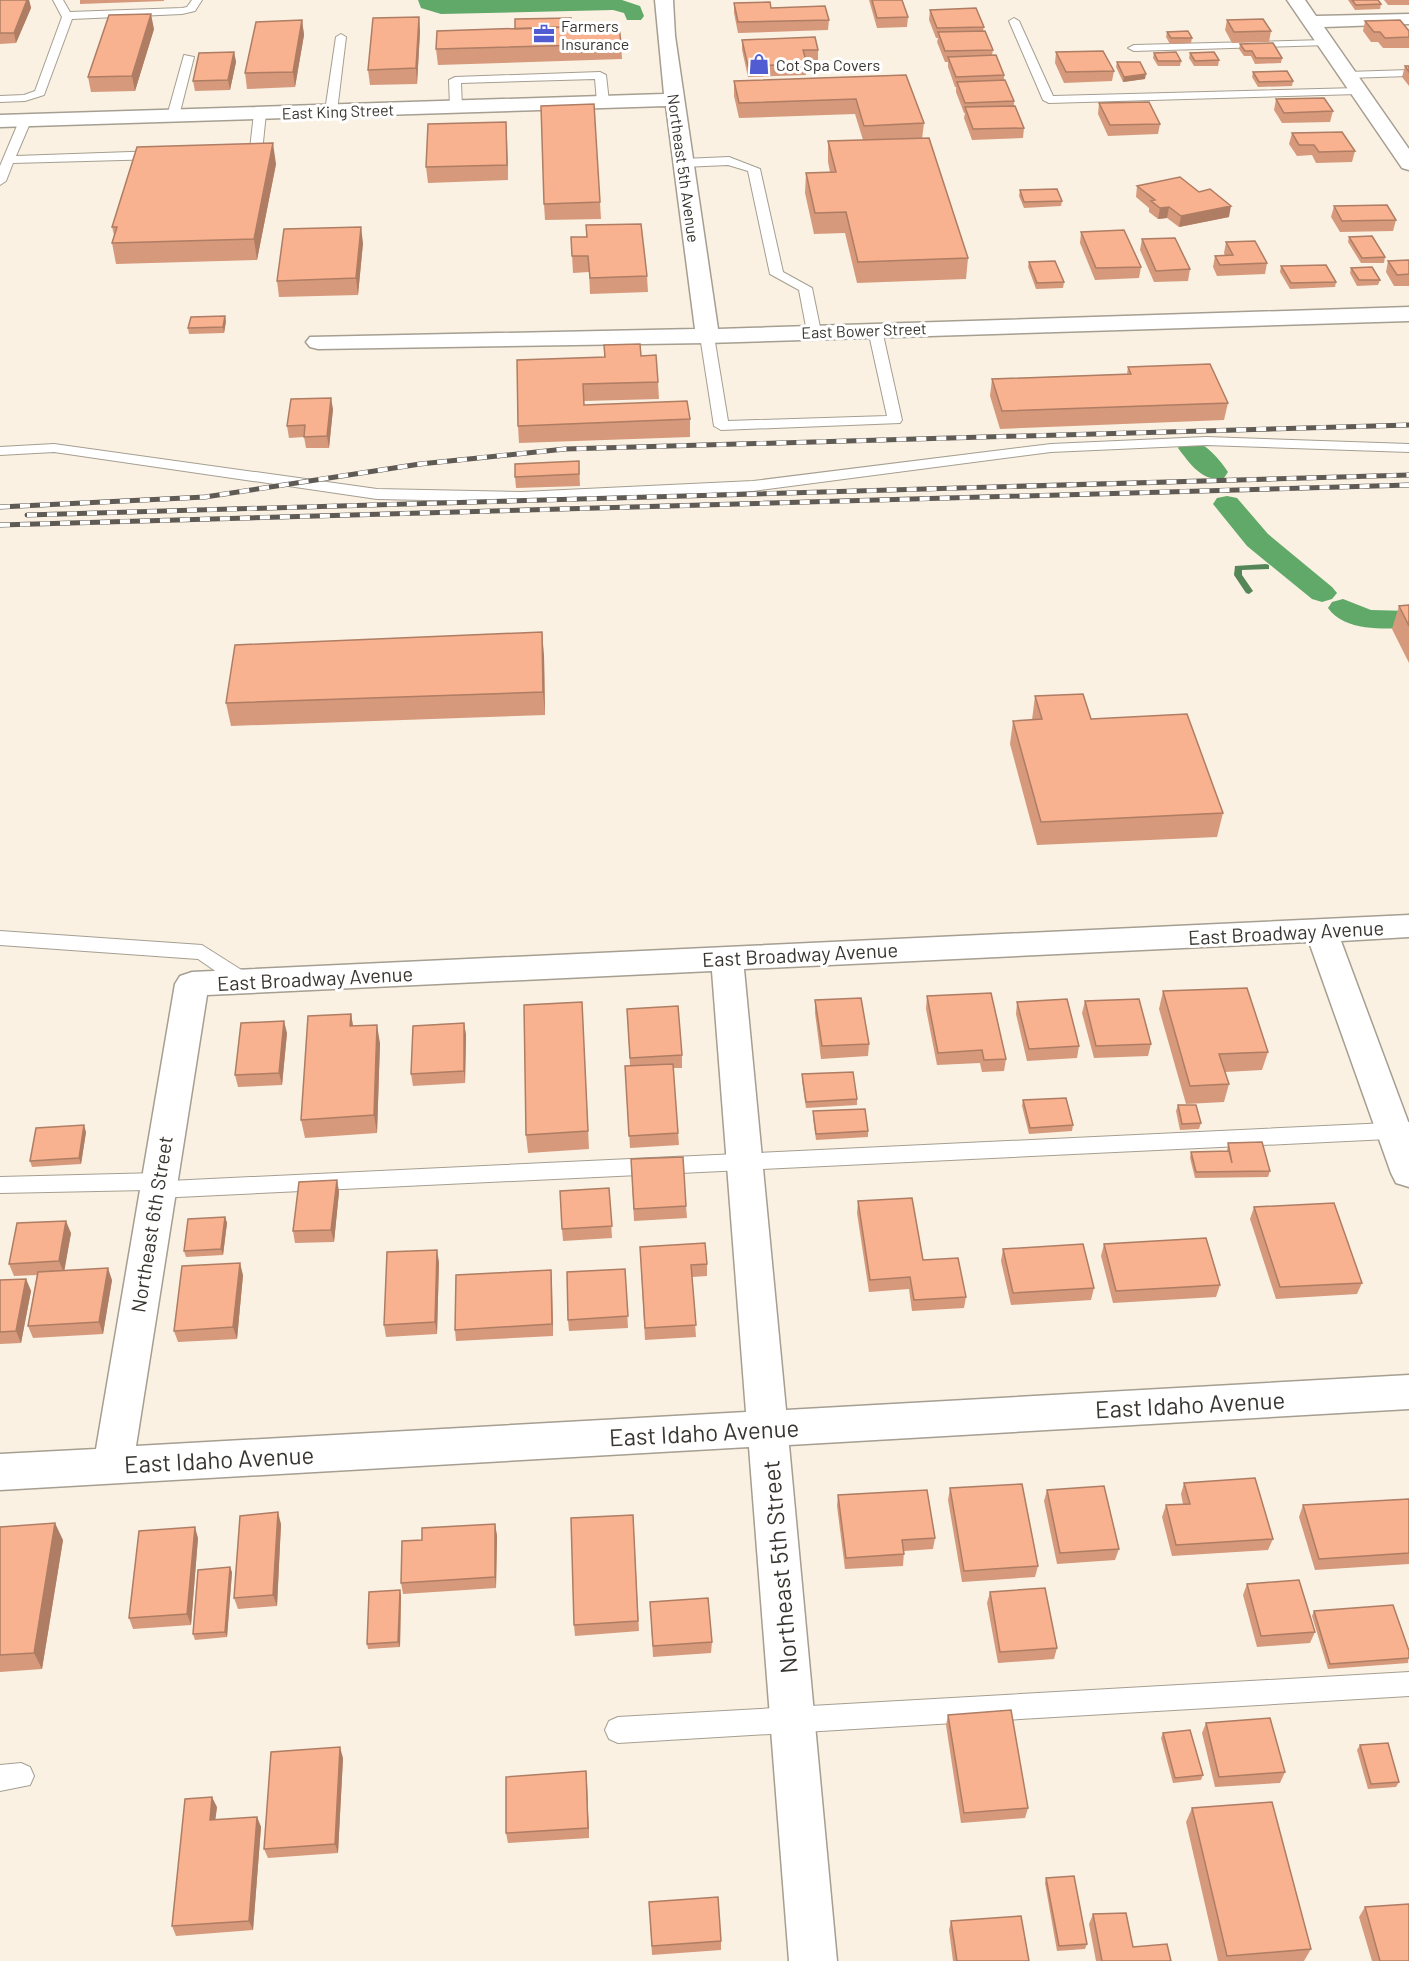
<svg xmlns="http://www.w3.org/2000/svg" width="1409" height="1961" viewBox="0 0 1409 1961" font-family="Barlow,sans-serif">
  <style>
    .lines { fill: none; stroke-linecap: round; stroke-linejoin: round }
    .stream { fill: #548658; fill-rule: evenodd }
    .canal { fill: #60a968; fill-rule: evenodd }
    .lane-casing { stroke: #a59e91; stroke-width: 2 }
    .street-casing { stroke: #a59e91; stroke-width: 3 }
    .lane { fill: #fff; fill-rule: evenodd }
    .street { fill: #fff; fill-rule: evenodd }
    .rail-casing { stroke: #5f5a54; stroke-width: 5 }
    .rail { stroke: #fff; stroke-width: 4; stroke-dasharray: 10; stroke-linecap: butt }
    .wall { fill: #d6997b }
    .shaded-wall { fill: #ae7d64 }
    .building { fill: #f9b28f; stroke: #ae7d64; stroke-width: 1.5 }
    .labels { text-anchor: middle; dominant-baseline: central; stroke-width: 6; stroke-linejoin: round; paint-order: stroke }
    .far-poi-label { font-size: 16px; fill: #393631; stroke: #fff; text-anchor: start }
    .far-street-label { font-size: 16px; fill: #393631; stroke: #fff }
    .street-label { font-size: 20px; fill: #393631; stroke: #fff }
    .near-street-label { font-size: 24px; fill: #393631; stroke: #fff }
  </style>
  <rect width="100%" height="100%" fill="#faf1e3"/>
  <g class="lines">
    <path class="stream" d="M1266,564l3,1v4l-27,1v5l11,16 -4,3 -3,-1 -12,-18 1,-9z"/>
    <path class="canal" d="M418,0h204l18,6 4,10 -3,4h-14l-3,-7 -11,-3 -172,4 -20,-6z
      M1192,440c15,4 27,19 36,32l-4,6c-21,5 -34,-14 -46,-30l4,-6z
      M1227,496l10,2 31,36 64,53 5,6 -5,6 -10,3 -10,-3 -65,-53 -34,-42 4,-6z
      M1343,599l28,11 38,1v18c-26,-1 -64,3 -81,-21l4,-6z"/>
    <defs>
      <path id="lane" d="M53,0h10l7,12 112,-4 5,-1 5,-7h10l-7,11 -13,3 -110,5 -28,76 -19,6 -25,1v-6l24,-1 11,-4 27,-74z
        M1014,18l5,3 34,75 305,-8 6,3 -6,3 -309,9 -6,-3 -34,-79z
        M341,34l5,3 -9,74 -6,3 -6,-3 11,-74z
        M1325,40l6,3 -2,2 -195,6 -6,-3 6,-3z
        M184,55l10,2 -15,59 -6,4 -6,-4z
        M1409,70v6l-62,2 -6,-3 6,-3z
        M600,72l6,3 3,27 -6,3 -6,-3 -2,-23 -134,4 1,24 -6,3 -6,-3 -1,-27 6,-3z
        M260,110l6,3 -4,39 -6,4h-21v-6l15,-1 4,-36z
        M25,117l6,4 -15,35 143,-5 6,4 -6,4 -146,4 -7,18 -6,4v-19l19,-45z
        M729,157l31,12 23,103 29,16 9,44 -2,3h-10l-2,-3 -8,-42 -29,-16 -22,-103 -20,-6 -45,2 -6,-4 6,-4z
        M875,326l7,4 20,90 -2,3 -179,7 -7,-4 -14,-90 2,-3 5,-1 7,4 14,85 159,-5 -19,-86z
        M1206,437l203,7v8l-203,-7 -155,7 -298,39 -231,11 -145,-3 -323,-47 -54,3v-8l54,-3 323,45 145,3 231,-11 298,-37z
        M0,931l202,14 49,31 3,5 -3,5h-14l-39,-27 -198,-14z
        M1409,1122v16l-1252,60 -8,-2 -3,-6 -146,3v-16l158,-4 8,2 3,6z
        M1409,1672v24l-791,47 -9,-4 -4,-9 4,-9 9,-4z
        M21,1763l9,4 4,9 -4,9 -30,6v-26z"/>
      <path id="street" d="M655,0h18l2,36 43,293 691,-22v14l-702,22 -389,6 -8,-2 -4,-5 4,-5 385,-8 -29,-223 -666,21v-12l664,-21z
        M1287,0h18l11,16 93,-2v10l-85,3 85,122v21l-7,-2z
        M1409,915v22l-68,4 68,183v63l-13,-4 -5,-10 -82,-231 -565,27 42,441 623,-35v34l-620,36 48,516h-48l-40,-514 -749,43v-36l96,-5 79,-465 5,-8 12,-4zM712,971l34,441 -610,34 71,-451z"/>
    </defs>
    <use href="#lane" class="lane-casing"/>
    <use href="#street" class="street-casing"/>
    <use href="#lane" class="lane"/>
    <use href="#street" class="street"/>
    <defs>
      <path id="rail" d="M0,507l205,-10 215,-33 145,-15 844,-24
        M27,515l1382,-40
        M0,525l1409,-40"/>
    </defs>
    <use href="#rail" class="rail-casing"/>
    <use href="#rail" class="rail"/>
  </g>
  <path class="wall" d="M0,0h29l2,8 -15,35 -16,1z
    M80,0h84v1l-84,3z
    M869,0h33l6,17 -1,10 -30,1z
    M1348,0h30l3,4 -1,5 -25,1z
    M1384,0h25v5h-21z
    M734,3l37,5 58,12 -1,10 -90,3 -4,-20z
    M930,10l54,17 -1,4 10,19 -1,5 12,20v5l10,21v5l10,22 -1,10 -51,2 -8,-22 1,-5h-1l-8,-21v-5h-1l-7,-20v-5h-3l-8,-20 1,-4h-2l-7,-18z
    M419,17l1,15 -3,52 -47,1 -2,-15z
    M302,20l2,15 -9,52 -48,2 -2,-16z
    M1227,20l44,11 -2,11 -37,1 -7,-13z
    M1365,21l44,10v17h-26l-5,-6h-7l-8,-11z
    M572,27l49,17 1,15 -184,6 -2,-16z
    M154,29l-19,62 -44,1 -3,-15z
    M1167,32l25,6 -1,5 -21,1 -4,-7z
    M742,40l76,10v10h-13l2,4 -1,11 -58,2 -6,-27z
    M1240,44l42,14 -1,5 -26,1 -4,-8h-7l-5,-7z
    M234,52l2,10 -6,28 -35,1 -2,-10z
    M1056,52l58,19 -2,10 -48,2 -9,-20z
    M1154,53l27,8 -1,5h-22l-5,-8z
    M1190,53l29,7 -1,6h-24l-5,-8z
    M1117,62l28,17 -22,3 -7,-15z
    M1405,66h4v20l-7,-9z
    M1253,72l40,9 -1,5 -34,1 -6,-10z
    M906,75l18,48 -2,16 46,119 -2,21 -109,4 -12,-50 -31,1 -9,-41 1,-20 24,-1 -2,-10v-21l35,-1 -8,-26 -116,4 -5,-22v-15z
    M1276,99l57,12 -3,11 -48,1 -8,-13z
    M1099,103l61,21 -2,10 -50,2 -10,-22z
    M506,122l2,58 -80,3 -2,-16z
    M1292,133l63,18 -3,11 -36,1 -4,-8 -15,1 -8,-12z
    M276,164l-19,96 -141,4 -4,-21 2,-8 -2,-8z
    M1137,186l92,31 -50,10 -12,-9 -9,1 -9,-7v-4l-13,-11z
    M1020,190l42,11 -1,5 -37,2 -5,-12z
    M600,202l1,17 -56,1 -1,-16z
    M1334,206l62,14 -3,11 -53,1 -9,-15z
    M586,225l61,51 1,16 -58,2 -1,-22 -16,1 -2,-36h15z
    M1081,232l60,35 -2,11 -44,2 -15,-37z
    M1349,237l36,20 -1,6h-23l-13,-21z
    M1142,239l48,30 -2,12 -34,1 -14,-32z
    M1226,242l41,21 -2,11 -48,2 -4,-9 2,-11h10l-1,-3z
    M363,243l-5,52 -79,2 -2,-16z
    M1409,260v26h-15l-8,-14 2,-11z
    M1029,262l35,20 -1,6 -27,1 -8,-22z
    M1281,266l55,16 -1,5 -45,2 -10,-17z
    M1351,268l29,12 -2,5 -21,1 -7,-13z
    M226,321l-2,12 -35,1 -1,-6z
    M604,345l37,11 17,26 1,17 -75,2v4l106,14v18l-171,6 -1,-17 86,-69z
    M1128,367l100,36 -4,17 -224,9 -10,-33 2,-17 135,-5z
    M333,409l-4,39h-23l-2,-11 -15,1 -2,-12z
    M579,461l1,25 -64,2 -1,-11z
    M1409,605v58l-17,-34 7,-23z
    M544,655l1,60 -314,11 -5,-23z
    M1035,696l56,23 132,94 -6,24 -180,8 -27,-101 3,-23 19,-1z
    M1163,991l105,61 -6,18 -37,2 4,12 -5,18 -38,2 -27,-95z
    M927,996l79,63 -2,12 -22,1 -2,-9 -43,2 -11,-56z
    M815,1000l54,44 -1,12 -47,3 -6,-46z
    M1085,1001l66,43 -3,12 -54,2 -12,-45z
    M582,1002l7,147 -61,4 -2,-18z
    M1017,1002l62,44 -2,12 -50,3 -11,-47z
    M627,1009l55,46v13h-9l6,77 -49,3 -5,-82h5z
    M351,1014l2,12 27,17 -3,90 -72,5 -4,-18z
    M464,1023l2,12 -1,48 -52,3 -2,-12z
    M287,1033l-5,52 -44,2 -3,-12z
    M802,1074l55,25v6l-51,3 -4,-27z
    M1023,1100l50,25 -1,6 -43,3 -7,-28z
    M1178,1105l23,18 -2,6 -19,1 -4,-19z
    M813,1111l55,20v6l-52,3 -3,-22z
    M86,1132l-5,32 -49,3 -2,-6z
    M1228,1143l42,28 -2,6 -73,1 -5,-20 1,-6 36,-1z
    M631,1159l55,47 1,12 -53,3z
    M337,1180l2,12 -5,50 -39,1 -2,-12z
    M609,1188l3,50 -49,3 -1,-12z
    M858,1201l65,59 43,37 -2,11 -52,3 -3,-22 -40,3 -12,-79z
    M1254,1207l108,76 -5,11 -81,5 -26,-80z
    M225,1217l2,6 -4,32 -37,2 -2,-6z
    M71,1233l-7,37 48,10 -9,54 -70,4 -5,-12 9,-51 -23,1 -5,-12z
    M1104,1244l116,41 -4,12 -103,6 -12,-47z
    M640,1247l67,17v12l-15,1 4,60 -51,3z
    M1003,1249l91,39 -3,12 -80,5 -10,-44z
    M439,1262l-2,72 -51,3 -2,-12z
    M625,1269l3,59 -59,3 -1,-11z
    M551,1270l2,66 -97,5 -1,-11z
    M243,1275l-6,64 -59,3 -4,-11z
    M26,1279l5,12 -10,52 -21,1v-64z
    M1184,1483l89,56 -5,11 -96,6 -10,-39 4,-12 17,-1 -2,-10z
    M950,1488l88,78 -3,11 -73,5 -14,-82z
    M1047,1490l72,59 -4,11 -58,4 -13,-63z
    M838,1495l97,43 -2,11 -29,2 -1,15 -58,3 -8,-63z
    M1409,1499v65l-94,6 -16,-53 4,-12z
    M633,1515l6,116 -64,5 -1,-11z
    M281,1524l-4,82 -39,3 -4,-11z
    M495,1524l2,12 -1,52 -93,6 -2,-11 21,-43z
    M0,1527l63,13 -21,129 -42,3z
    M198,1538l-7,87 -58,4 -4,-11z
    M232,1572l-5,65 -32,3 -2,-6z
    M1247,1584l68,48 -5,11 -53,4 -14,-52z
    M990,1592l67,56 -3,11 -56,4 -11,-60z
    M401,1595l-1,52 -32,2 -1,-5z
    M650,1602l62,40 -1,11 -58,4z
    M1314,1611l95,40 -1,12 -80,6 -16,-53z
    M948,1715l80,93 -3,10 -64,5 -15,-98z
    M1206,1723l79,49 -5,11 -65,4 -13,-54z
    M1163,1733l40,42 -2,5 -28,3 -12,-45z
    M1360,1745l39,37 -3,5 -28,2 -11,-39z
    M343,1758l-5,95 -70,5 -4,-9z
    M586,1771l3,67 -81,5 -2,-10z
    M217,1807l-2,13 42,-3 4,10 -8,103 -77,6 -4,-10z
    M1192,1808l119,141 -7,12h-86l-32,-139z
    M1046,1878l41,66 -2,5 -28,2 -12,-68z
    M649,1902l72,39v9l-69,5z
    M1365,1907l44,54h-37l-13,-44z
    M1093,1914l40,33 38,14h-75l-7,-37z
    M951,1921l78,40h-76l-4,-31z"/>
  <path class="shaded-wall" d="M27,0h2l2,8 -15,35 -2,-10z
    M151,14l3,15 -19,62 -3,-15z
    M419,17l1,15 -3,52 -1,-16z
    M302,20l2,15 -9,52 -2,-15z
    M234,52l2,10 -6,28 -2,-10z
    M1146,74l-1,5 -22,3 1,-5z
    M506,122l1,15 1,43 -1,-15z
    M273,143l3,21 -19,96 -3,-21z
    M1231,206l-2,11 -50,10 2,-11z
    M1169,207l-2,11 -9,1 2,-11z
    M361,227l2,16 -5,52 -2,-17z
    M225,316l1,5 -2,12 -1,-6z
    M331,398l2,11 -4,39 -2,-12z
    M542,632l2,23 1,60 -2,-23z
    M351,1014l3,18 -4,-6z
    M284,1021l3,12 -5,52 -3,-12z
    M464,1023l2,12 -1,48 -1,-12z
    M377,1025l3,18 -3,90 -3,-18z
    M84,1125l2,7 -5,32 -2,-6z
    M337,1180l2,12 -5,50 -3,-12z
    M225,1217l2,6 -4,32 -2,-6z
    M66,1221l5,12 -7,40 -5,-12z
    M437,1250l2,12 -2,72 -2,-12z
    M240,1263l3,12 -6,64 -4,-12z
    M108,1268l4,12 -9,54 -4,-12z
    M551,1270l1,12 1,54 -1,-12z
    M26,1279l5,12 -10,52 -5,-12z
    M278,1512l3,12 -4,82 -4,-11z
    M55,1523l8,17 -21,129 -8,-16z
    M495,1524l2,12 -1,52 -1,-11z
    M195,1527l3,11 -7,87 -4,-11z
    M230,1567l2,5 -5,65 -2,-5z
    M400,1590l1,5 -1,52 -2,-5z
    M340,1747l3,11 -5,95 -3,-9z
    M586,1771l1,10 2,57 -1,-10z
    M212,1797l5,10 -3,23 -4,-10z
    M257,1817l4,10 -8,103 -4,-9z"/>
  <path class="building" d="M0,0h27l-13,33h-14z
    M872,0h30l6,17 -31,1z
    M1352,0h26l3,4 -25,1z
    M770,2l1,6 54,-2 4,14 -91,2 -4,-19z
    M976,8l8,19 -47,1 -7,-18z
    M151,14l-19,62 -44,1 21,-62z
    M419,17l-3,51 -48,2 5,-52z
    M571,18l1,9 -57,2v-10z
    M1263,19l8,12 -37,1 -7,-12z
    M302,20l-9,52 -48,1 11,-51z
    M1400,20l9,11v6l-24,1 -5,-6h-6l-9,-11z
    M619,25l2,19 -185,5 1,-18z
    M985,31l8,19 -48,1 -7,-19z
    M1188,31l4,7h-21l-4,-6z
    M815,37l3,13h-15l4,14 -59,2 -6,-26z
    M1273,43l9,15h-26l-4,-7h-7l-5,-7z
    M1103,51l11,20 -48,1 -10,-20z
    M234,52l-6,28 -35,1 6,-28z
    M1176,52l5,9h-23l-4,-8z
    M1214,52l5,8 -24,1 -5,-8z
    M996,55l8,20 -48,2 -8,-20z
    M1117,62h23l6,12 -22,3z
    M1405,66h4v6z
    M1287,71l6,10 -34,1 -6,-10z
    M906,75l18,48 -60,3 -8,-27 -117,4 -5,-22z
    M1005,80l9,21 -49,2 -8,-21z
    M1324,98l9,13 -49,2 -8,-14z
    M1149,102l11,22 -50,1 -11,-22z
    M594,104l6,98 -56,2 -3,-98z
    M1015,106l9,22 -51,1 -8,-22z
    M506,122l1,43 -81,2 2,-43z
    M1342,132l13,19 -36,1 -5,-7h-15l-7,-12z
    M929,138l39,120 -110,4 -12,-50 -31,1 -9,-40 30,-1 -8,-31z
    M273,143l-19,96 -142,4 5,-16h-5l25,-80z
    M1180,177l19,15 11,-3 21,17 -50,10 -12,-9 -9,1 -9,-7 4,-1 -18,-14z
    M1057,189l5,12 -38,1 -4,-12z
    M1387,205l9,15 -54,1 -8,-15z
    M641,224l6,52 -57,2 -2,-22h-16l-1,-19h16l-1,-12z
    M361,227l-5,51 -79,3 7,-52z
    M1124,230l17,37 -45,1 -15,-36z
    M1372,236l13,21 -23,1 -13,-21z
    M1175,238l15,31 -34,2 -14,-32z
    M1255,241l12,22 -47,2 -5,-9 18,-1 -7,-13z
    M1409,260v14l-12,1 -9,-14z
    M1055,261l9,21 -27,1 -8,-21z
    M1326,265l10,17 -45,1 -10,-17z
    M1372,267l8,13h-21l-8,-12z
    M225,316l-2,11 -35,1 3,-11z
    M640,344l1,12 15,-1 2,27 -75,2 1,21 103,-4 3,18 -172,7 -1,-66 88,-3 -1,-12z
    M1210,364l18,39 -226,8 -10,-32 139,-5 -3,-7z
    M331,398l-4,38 -23,1 1,-12 -18,1 4,-27z
    M579,461v13l-64,3v-13z
    M1409,605v21l-10,-20z
    M542,632l1,60 -317,11 9,-58z
    M1083,694l8,25 96,-5 36,99 -182,9 -28,-101 29,-2 -7,-23z
    M1247,988l21,64 -49,2 10,30 -39,2 -27,-95z
    M991,993l15,66 -22,1 -2,-10 -44,3 -11,-57z
    M861,998l8,46 -47,2 -7,-46z
    M1067,999l12,47 -50,3 -12,-47z
    M1139,999l12,45 -55,2 -11,-45z
    M582,1002l6,129 -62,4 -2,-130z
    M678,1006l4,49 -52,3 -3,-49z
    M351,1014l-1,12 27,-1 -3,90 -73,5 7,-104z
    M284,1021l-5,52 -44,2 6,-52z
    M464,1023v48l-53,3 2,-48z
    M673,1064l5,69 -49,3 -4,-70z
    M853,1072l4,27 -51,3 -4,-28z
    M1066,1098l7,27 -43,3 -7,-28z
    M1178,1105h18l5,18 -19,1z
    M865,1109l3,22 -52,3 -3,-23z
    M84,1125l-5,33 -49,3 6,-33z
    M1262,1142l8,29 -74,1 -5,-20 38,-1 3,12 -4,-20z
    M683,1157l3,49 -52,3 -3,-50z
    M337,1180l-6,50 -38,1 6,-49z
    M609,1188l3,38 -50,3 -2,-38z
    M912,1198l11,62 35,-2 8,39 -52,3 -4,-23 -40,3 -12,-79z
    M1334,1203l28,80 -82,4 -26,-80z
    M225,1217l-4,32 -37,2 4,-32z
    M66,1221l-7,40 -50,3 8,-41z
    M1206,1238l14,47 -104,6 -12,-47z
    M705,1243l2,21 -16,1 5,60 -51,3 -5,-81z
    M1083,1244l11,44 -81,5 -10,-44z
    M437,1250l-2,72 -51,3 3,-73z
    M240,1263l-7,64 -59,4 8,-65z
    M108,1268l-9,54 -71,4 10,-54z
    M625,1269l3,47 -60,4 -1,-48z
    M551,1270l1,54 -97,6 1,-55z
    M26,1279l-10,52 -16,1v-52z
    M1255,1478l18,61 -97,6 -10,-40 24,-1 -6,-21z
    M1022,1484l16,82 -74,5 -14,-83z
    M1104,1486l15,63 -59,4 -13,-63z
    M927,1490l8,48 -33,2 2,14 -58,4 -8,-63z
    M1409,1499v54l-90,6 -16,-54z
    M278,1512l-5,83 -39,3 6,-82z
    M633,1515l5,106 -64,4 -3,-107z
    M55,1523l-21,130 -34,2v-128z
    M495,1524v53l-94,6 1,-42 20,-1v-12z
    M195,1527l-8,87 -58,4 10,-87z
    M230,1567l-5,65 -32,2 5,-64z
    M1299,1580l16,52 -54,4 -14,-52z
    M1045,1588l12,60 -57,4 -10,-60z
    M400,1590l-2,52 -31,2 2,-52z
    M708,1598l4,44 -59,4 -3,-44z
    M1393,1605l16,46v7l-79,6 -16,-53z
    M1011,1710l17,98 -64,5 -16,-98z
    M1270,1718l15,54 -66,5 -13,-54z
    M1190,1730l13,45 -28,3 -12,-45z
    M1388,1743l11,39 -28,2 -11,-39z
    M340,1747l-5,97 -71,5 7,-97z
    M586,1771l2,57 -82,5v-56z
    M212,1797l-2,23 47,-3 -8,104 -77,5 13,-127z
    M1272,1802l39,147 -84,7 -35,-148z
    M1074,1876l13,68 -28,2 -13,-68z
    M718,1897l3,44 -69,5 -3,-44z
    M1409,1904v57h-29l-15,-54z
    M1126,1913l7,34 34,-3 4,17h-69l-9,-47z
    M1021,1916l8,45h-72l-6,-40z"/>
  <defs>
    <symbol id="office-bare" viewBox="-9 -9 18 18"><path d="M-6-3h4V-5.5h4V-3h4V5H-6ZM-1-4.5V-3h2v-1.5ZM-6 0V1H6V0Z" fill="#515cd2" stroke="#fff" stroke-width="2.5" paint-order="stroke"/></symbol>
    <symbol id="shop-bare" viewBox="-9 -9 18 18"><path d="M-5-2.5h2.3a2.7 3.5 0 0 1 5.4 0H5L5.5 6h-11ZM-1.5-2.5h3a1.5 2.3 0 0 0-3 0Z" fill="#515cd2" stroke="#fff" stroke-width="2.5" paint-order="stroke"/></symbol>
  </defs>
  <g fill-rule="evenodd">
    <use href="#office-bare" x="529" y="19" width="30" height="30"/>
    <use href="#shop-bare" x="744" y="49" width="30" height="30"/>
  </g>
  <g class="labels">
    <g class="far-poi-label">
      <text x="561" y="25">Farmers<tspan x="561" dy="18">Insurance</tspan></text>
      <text x="776" y="64">Cot Spa Covers</text>
    </g>
    <g class="far-street-label">
      <text transform="translate(338 111) rotate(-2)">East King Street</text>
      <text transform="translate(684 168) rotate(82)">Northeast 5th Avenue</text>
      <text transform="translate(864 330) rotate(-2)">East Bower Street</text>
    </g>
    <g class="street-label">
      <text transform="translate(1286 932) rotate(-3)">East Broadway Avenue</text>
      <text transform="translate(800 954) rotate(-3)">East Broadway Avenue</text>
      <text transform="translate(315 978) rotate(-3)">East Broadway Avenue</text>
      <text transform="translate(151 1224) rotate(-81)">Northeast 6th Street</text>
    </g>
    <g class="near-street-label">
      <text transform="translate(1190 1404) rotate(-3)">East Idaho Avenue</text>
      <text transform="translate(704 1432) rotate(-3)">East Idaho Avenue</text>
      <text transform="translate(219 1459) rotate(-3)">East Idaho Avenue</text>
      <text transform="translate(779 1567) rotate(-95)">Northeast 5th Street</text>
    </g>
  </g>
</svg>
